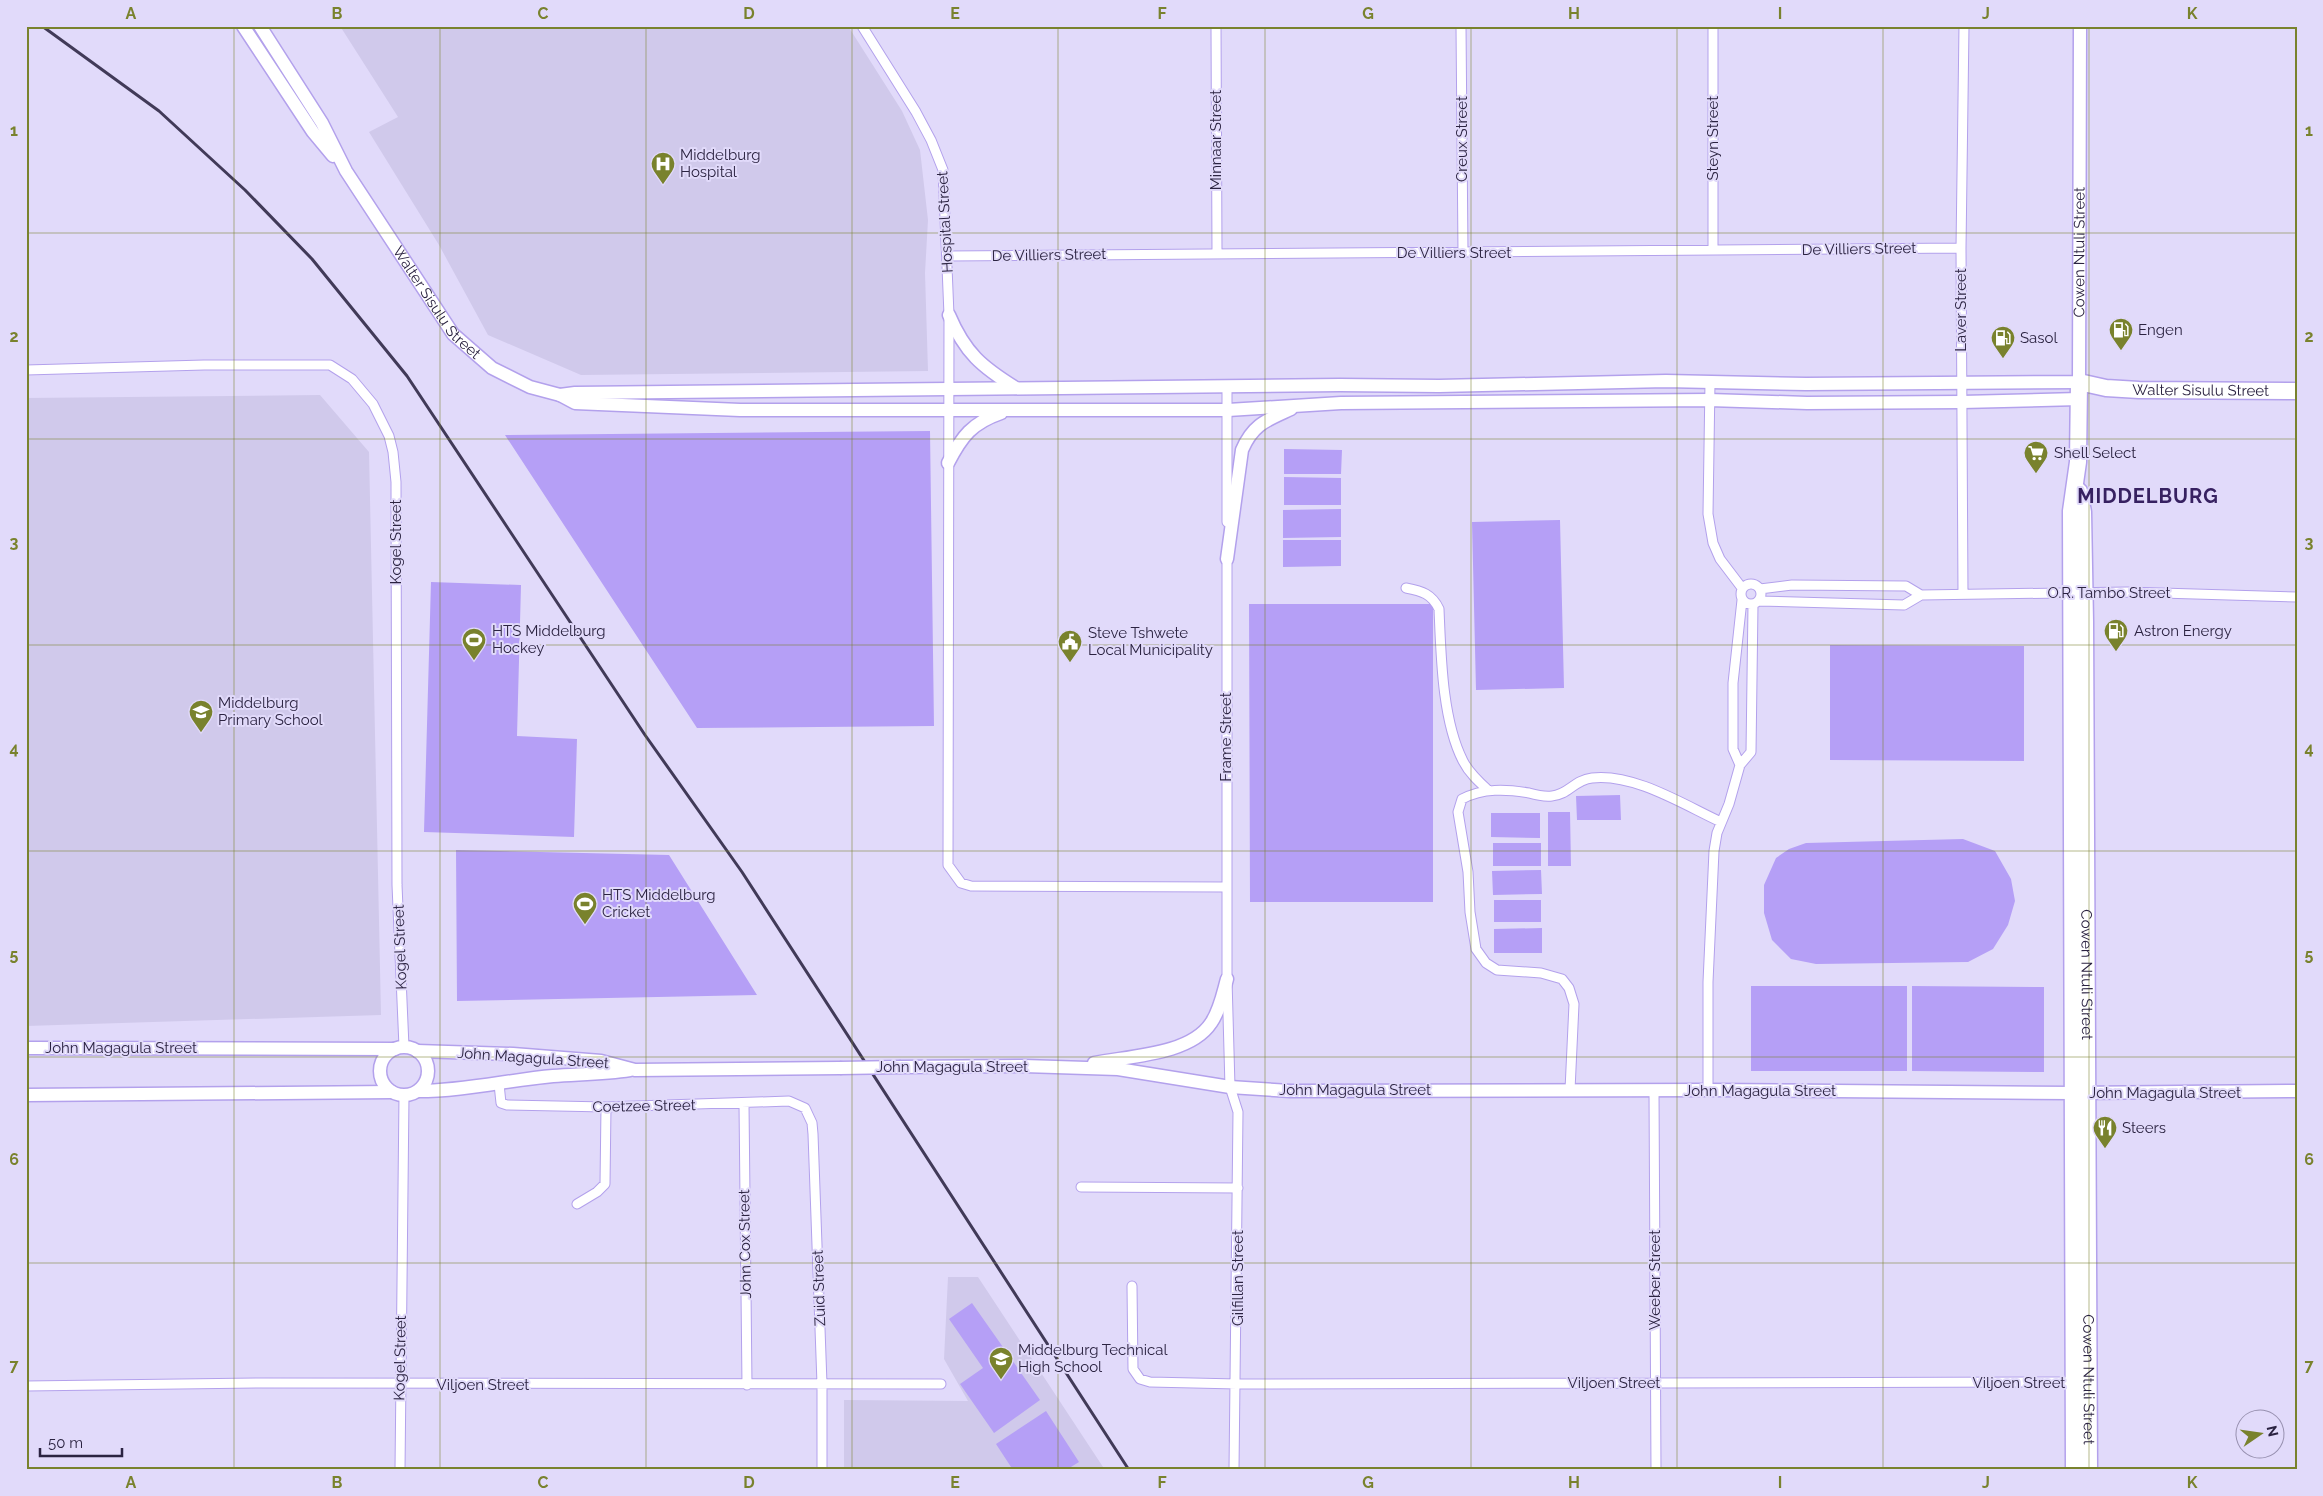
<svg xmlns="http://www.w3.org/2000/svg" width="2323" height="1496" viewBox="0 0 2323 1496" font-family="Raleway,sans-serif">
  <style>
    .built { fill: #d0c9eb }
    .green { fill: #b59ff6 }
    .lines { fill: none; stroke-linecap: round; stroke-linejoin: round }
    .street-casing { stroke: #b3a1ec; stroke-width: 11 }
    .secondary-casing { stroke: #b3a1ec; stroke-width: 15 }
    .highway-casing { stroke: #b3a1ec; stroke-width: 19 }
    .street { stroke: #fff; stroke-width: 9 }
    .secondary { stroke: #fff; stroke-width: 12 }
    .highway { stroke: #fff; stroke-width: 16 }
    .rail { stroke: #413a58; stroke-width: 3 }
    .secondary-bridge-casing { stroke: #b3a1ec; stroke-width: 15; stroke-linecap: butt }
    .secondary-bridge { stroke: #fff; stroke-width: 12 }
    .grid { fill: none; stroke: #79822d; stroke-width: 1; stroke-opacity: 0.55 }
    .labels { text-anchor: middle; dominant-baseline: central; stroke-width: 4; stroke-linejoin: round; paint-order: stroke }
    .street-label { font-size: 15px; fill: #2b2341; stroke: #e1dafa }
    .poi-label { font-size: 15px; fill: #2b2341; stroke: #e1dafa; text-anchor: start }
    .district-label { font-size: 20px; font-weight: bold; letter-spacing: 1px; fill: #372161; stroke: #e1dafa }
    .neatline { fill: none; stroke: #79822d; stroke-width: 2 }
    .grid-label { font-size: 16px; text-anchor: middle; font-weight: bold; fill: #79822d }
  </style>
  <rect width="100%" height="100%" fill="#e1dafa"/>
  <path class="built" d="M340,26h508l54,85 18,39 8,70 -3,53 3,98 -347,4 -93,-40 -49,-90 -70,-113 29,-15z
    M320,395l49,57 12,563 -355,11v-628z
    M948,1277h30l127,193h-261v-70l124,1 -24,-42z"/>
  <path class="green" d="M930,431l4,295 -237,2 -192,-293z
    M1284,449l58,1 -1,24h-57z
    M1284,477l57,1v27h-57z
    M1341,509v28l-58,1v-28z
    M1560,520l4,168 -88,2 -4,-168z
    M1283,540h58v26l-58,1z
    M431,582l90,3 -4,151 60,3 -3,98 -150,-5z
    M1249,604h184v298h-183z
    M1830,645l194,1v115l-194,-1z
    M1620,795l1,25h-44l-1,-24z
    M1548,812h22l1,54h-23z
    M1491,813h49v25l-49,-1z
    M1963,839l32,12 16,28 4,22 -7,24 -15,24 -25,13 -152,2 -25,-5 -19,-19 -8,-27v-28l12,-27 13,-9 17,-6z
    M1493,843h48v23h-48z
    M456,850l213,5 88,140 -300,6z
    M1541,870l1,24 -49,1 -1,-24z
    M1494,900h47v22h-47z
    M1542,928v25h-48v-24z
    M1751,986h156v85h-156z
    M1912,986l132,1v85l-132,-1z
    M972,1303l68,97 -46,33 -34,-49 23,-16 -34,-49z
    M1046,1411l33,51 -13,8h-53l-17,-26z"/>
  <g class="lines">
    <defs>
      <path id="street" d="M862,26l54,86 15,28 12,30 6,145 -1,550 13,18 10,3 255,1
        M1216,26l1,227
        M1461,26l2,227
        M1713,26v224
        M947,256l1014,-8
        M26,370l178,-5h126l22,14 21,25 16,32 4,16 3,30 1,403 7,162
        M1710,382l-2,132 5,29 7,16 22,29
        M1227,522v-135
        M1227,555v424l3,108 8,25 -4,358
        M1741 594a10 10 0 1 1 20 0a10 10 0 1 1-20 0Z
        M1406,588c16,3 26,6 33,21 2,46 3,111 24,152 6,12 16,21 25,29
        M1760,589l32,-4 114,1 15,9
        M1963,594l-2,-346 3,-222
        M1758,601l146,4 17,-10 206,-3 170,5
        M1740,765l11,-13 2,-147
        M499,1084l2,19 6,2 99,2 183,-6 16,7 7,15 1,11 9,250v86
        M1570,1090l4,-86 -5,-16 -7,-9 -21,-6 -44,-3 -11,-7 -10,-14 -6,-37 -2,-40 -10,-60 4,-13c21,-11 44,-10 67,-6 7,2 15,4 23,3 16,-1 22,-16 40,-18 42,-5 92,27 129,44
        M1708,1090v-108l6,-131 3,-18 12,-29 11,-39 -7,-16v-66l9,-83
        M1654,1091l2,379
        M744,1104l3,281
        M1081,1187l157,1
        M577,1204l20,-12 8,-8 1,-77
        M1132,1286l1,83 7,10 10,3 87,2 840,-2
        M26,1386l235,-3 680,1
        M400,1470l4,-375"/>
      <g id="secondary">
        <path d="M243,26l70,106 20,24"/>
        <path id="s1" d="M260,26l62,97 24,48 107,163 39,34 38,19 30,8 15,8 165,7h488l113,-7 368,-3 98,3 155,-1 117,-3"/>
        <path d="M949,315c16,38 33,52 67,73"/>
        <path id="s2" d="M560,395l15,-2 765,-8 99,1 227,-5 140,3 273,-2 1,-356"/>
        <path d="M948,463c14,-27 24,-40 53,-50"/>
        <path d="M1227,559l15,-109c11,-26 25,-30 49,-41"/>
        <circle cx="404" cy="1071" r="24"/>
        <path d="M26,1048l369,1"/>
        <path d="M417,1051l96,3 88,7 34,9 205,-2"/>
        <path d="M1094,1063c35,-7 96,-8 117,-40 9,-13 12,-30 16,-44"/>
        <path d="M901,1067l123,-1 94,3 112,18 60,4 418,-1 364,3 225,-2"/>
        <path d="M418,1091c46,0 90,-11 135,-15 26,-2 51,-2 77,-6"/>
        <path d="M26,1095l366,-3"/>
      </g>
      <g id="highway">
        <path id="s3" d="M2079,491l4,21 2,110 4,848"/>
        <path id="s4" d="M2074,1470l-3,-959 7,-49 1,-80 27,6 33,2 158,1"/>
      </g>
    </defs>
    <use href="#street" class="street-casing"/>
    <use href="#secondary" class="secondary-casing"/>
    <use href="#highway" class="highway-casing"/>
    <use href="#street" class="street"/>
    <use href="#secondary" class="secondary"/>
    <use href="#highway" class="highway"/>
    <path class="rail" d="M42,26l117,85 86,79 67,69 95,117 238,359 97,137 387,598"/>
    <defs>
      <path id="secondary-bridge" d="M840,1068l61,-1"/>
    </defs>
    <use href="#secondary-bridge" class="secondary-bridge-casing"/>
    <use href="#secondary-bridge" class="secondary-bridge"/>
  </g>
  <path class="grid" d="M234,26v1444M440,26v1444M646,26v1444M852,26v1444M1058,26v1444M1265,26v1444M1471,26v1444M1677,26v1444M1883,26v1444M2089,26v1444M26,233h2271M26,439h2271M26,645h2271M26,851h2271M26,1057h2271M26,1263h2271"/>
  <defs>
    <symbol id="hospital-pin" viewBox="-11 -11 22 30"><path d="M0 17L-7.5 6A9.5 9.5 0 1 1 7.5 6Z" fill="#79822d" stroke="#e1dafa"/><path d="M-5-5h3v3.5h4V-5h3V5h-3V1.5h-4V5h-3Z" fill="#fff"/></symbol>
    <symbol id="fuel-pin" viewBox="-11 -11 22 30"><path d="M0 17L-7.5 6A9.5 9.5 0 1 1 7.5 6Z" fill="#79822d" stroke="#e1dafa"/><path d="M-5.5-6h7V0h2V4h1.3V-2.5L3-4.5l.8-.8L6-3V5H2.5V1h-1V6h-7ZM-4.2-4.7v3.2H.2V-4.7Z" fill="#fff"/></symbol>
    <symbol id="supermarket-pin" viewBox="-11 -11 22 30"><path d="M0 17L-7.5 6A9.5 9.5 0 1 1 7.5 6Z" fill="#79822d" stroke="#e1dafa"/><path d="M-6-5.5h2.5l.6 2H6L4.5 2H-2.5L-4.4-4H-6ZM-1.5 3.2a1.3 1.3 0 1 0 .1 0ZM3 3.2a1.3 1.3 0 1 0 .1 0Z" fill="#fff"/></symbol>
    <symbol id="stadium-pin" viewBox="-11 -11 22 30"><path d="M0 17L-7.5 6A9.5 9.5 0 1 1 7.5 6Z" fill="#79822d" stroke="#e1dafa"/><path d="M0-5a6.5 5 0 1 0 0 10a6.5 5 0 1 0 0-10ZM-3.5-1.8h7v3.6h-7Z" fill="#fff"/></symbol>
    <symbol id="civic-pin" viewBox="-11 -11 22 30"><path d="M0 17L-7.5 6A9.5 9.5 0 1 1 7.5 6Z" fill="#79822d" stroke="#e1dafa"/><path d="M-.6-6.5H3V-4.5H.6V-3L4-1V1h2V6H-6V1h2V-1L-.6-3ZM-1.2 2.5V6h2.4V2.5Z" fill="#fff"/></symbol>
    <symbol id="school-pin" viewBox="-11 -11 22 30"><path d="M0 17L-7.5 6A9.5 9.5 0 1 1 7.5 6Z" fill="#79822d" stroke="#e1dafa"/><path d="M0-5L7-2L0 1L-7-2ZM-4 1L0 2.5L4 1V4Q0 6-4 4Z" fill="#fff"/></symbol>
    <symbol id="restaurant-pin" viewBox="-11 -11 22 30"><path d="M0 17L-7.5 6A9.5 9.5 0 1 1 7.5 6Z" fill="#79822d" stroke="#e1dafa"/><path d="M-5-6h1v4h1v-4h1v4h1v-4h1v5L-1.5 .5V6h-2V.5L-5-1ZM5-6V6H3V1.5H1.5Q1.5-4 5-6Z" fill="#fff"/></symbol>
  </defs>
  <g fill-rule="evenodd">
    <use href="#hospital-pin" x="649" y="150" width="28" height="38"/>
    <use href="#fuel-pin" x="2107" y="316" width="28" height="38"/>
    <use href="#fuel-pin" x="1989" y="324" width="28" height="38"/>
    <use href="#supermarket-pin" x="2022" y="439" width="28" height="38"/>
    <use href="#fuel-pin" x="2102" y="617" width="28" height="38"/>
    <use href="#stadium-pin" x="460" y="626" width="28" height="38"/>
    <use href="#civic-pin" x="1056" y="628" width="28" height="38"/>
    <use href="#school-pin" x="187" y="698" width="28" height="38"/>
    <use href="#stadium-pin" x="571" y="890" width="28" height="38"/>
    <use href="#restaurant-pin" x="2091" y="1114" width="28" height="38"/>
    <use href="#school-pin" x="987" y="1345" width="28" height="38"/>
  </g>
  <g class="labels">
    <g class="street-label">
      <text transform="translate(1713 138) rotate(-90)">Steyn Street</text>
      <text transform="translate(1462 139) rotate(-90)">Creux Street</text>
      <text transform="translate(1216 140) rotate(-90)">Minnaar Street</text>
      <text transform="translate(945 222) rotate(-93)">Hospital Street</text>
      <text transform="translate(1859 249) rotate(-1)">De Villiers Street</text>
      <text stroke="none"><textPath href="#s2" startOffset="1649">Cowen Ntuli Street</textPath></text>
      <text x="1454" y="253">De Villiers Street</text>
      <text transform="translate(1049 255) rotate(-1)">De Villiers Street</text>
      <text stroke="none"><textPath href="#s1" startOffset="329">Walter Sisulu Street</textPath></text>
      <text transform="translate(1961 310) rotate(-90)">Laver Street</text>
      <text stroke="none"><textPath href="#s4" startOffset="1211">Walter Sisulu Street</textPath></text>
      <text transform="translate(396 542) rotate(-90)">Kogel Street</text>
      <text x="2109" y="593">O.R. Tambo Street</text>
      <text transform="translate(1226 737) rotate(-90)">Frame Street</text>
      <text transform="translate(400 947) rotate(-92)">Kogel Street</text>
      <text stroke="none"><textPath href="#s3" startOffset="484">Cowen Ntuli Street</textPath></text>
      <text x="121" y="1048">John Magagula Street</text>
      <text transform="translate(533 1058) rotate(4)">John Magagula Street</text>
      <text x="952" y="1067">John Magagula Street</text>
      <text x="1355" y="1090">John Magagula Street</text>
      <text x="1760" y="1091">John Magagula Street</text>
      <text x="2165" y="1093">John Magagula Street</text>
      <text transform="translate(644 1106) rotate(-1)">Coetzee Street</text>
      <text transform="translate(745 1244) rotate(-91)">John Cox Street</text>
      <text transform="translate(1238 1278) rotate(-90)">Gilfillan Street</text>
      <text transform="translate(1655 1280) rotate(-90)">Weeber Street</text>
      <text transform="translate(819 1288) rotate(-92)">Zuid Street</text>
      <text transform="translate(400 1358) rotate(-89)">Kogel Street</text>
      <text stroke="none"><textPath href="#s3" startOffset="889">Cowen Ntuli Street</textPath></text>
      <text x="1614" y="1383">Viljoen Street</text>
      <text x="2019" y="1383">Viljoen Street</text>
      <text x="483" y="1385">Viljoen Street</text>
    </g>
    <g class="poi-label">
      <text x="680" y="155">Middelburg<tspan x="680" dy="17">Hospital</tspan></text>
      <text x="2138" y="330">Engen</text>
      <text x="2020" y="338">Sasol</text>
      <text x="2054" y="453">Shell Select</text>
      <text x="492" y="631">HTS Middelburg<tspan x="492" dy="17">Hockey</tspan></text>
      <text x="2134" y="631">Astron Energy</text>
      <text x="1088" y="633">Steve Tshwete<tspan x="1088" dy="17">Local Municipality</tspan></text>
      <text x="218" y="703">Middelburg<tspan x="218" dy="17">Primary School</tspan></text>
      <text x="602" y="895">HTS Middelburg<tspan x="602" dy="17">Cricket</tspan></text>
      <text x="2122" y="1128">Steers</text>
      <text x="1018" y="1350">Middelburg Technical<tspan x="1018" dy="17">High School</tspan></text>
    </g>
    <g class="district-label">
      <text x="2148" y="496">MIDDELBURG</text>
    </g>
  </g>
  <rect width="2323" height="1496" fill="none" stroke="#e1dafa" stroke-width="55"/>
  <g transform="translate(2260 1434) rotate(77)"><circle r="24" fill="#e1dafa" stroke="#9891b0"/>
  <path d="M0-4L9 19L0 12L-9 19Z" fill="#79822d"/>
  <text y="-8" font-size="14" font-weight="bold" text-anchor="middle" fill="#2b2341">N</text>
  </g>
  <path d="M40 1448v8h82v-8" fill="none" stroke="#2b2341" stroke-width="2.5"/>
  <text x="48" y="1448" font-size="15" fill="#2b2341" stroke="#e1dafa" stroke-width="4" paint-order="stroke">50 m</text>
  <rect x="28" y="28" width="2268" height="1440" class="neatline"/>
  <g class="grid-label">
    <text x="131" y="19">A</text>
    <text x="337" y="19">B</text>
    <text x="543" y="19">C</text>
    <text x="749" y="19">D</text>
    <text x="955" y="19">E</text>
    <text x="1162" y="19">F</text>
    <text x="1368" y="19">G</text>
    <text x="1574" y="19">H</text>
    <text x="1780" y="19">I</text>
    <text x="1986" y="19">J</text>
    <text x="2192" y="19">K</text>
    <text x="14" y="136">1</text>
    <text x="2309" y="136">1</text>
    <text x="14" y="342">2</text>
    <text x="2309" y="342">2</text>
    <text x="14" y="548">3</text>
    <text x="2309" y="548">3</text>
    <text x="14" y="754">4</text>
    <text x="2309" y="754">4</text>
    <text x="14" y="960">5</text>
    <text x="2309" y="960">5</text>
    <text x="14" y="1165">6</text>
    <text x="2309" y="1165">6</text>
    <text x="14" y="1371">7</text>
    <text x="2309" y="1371">7</text>
    <text x="131" y="1488">A</text>
    <text x="337" y="1488">B</text>
    <text x="543" y="1488">C</text>
    <text x="749" y="1488">D</text>
    <text x="955" y="1488">E</text>
    <text x="1162" y="1488">F</text>
    <text x="1368" y="1488">G</text>
    <text x="1574" y="1488">H</text>
    <text x="1780" y="1488">I</text>
    <text x="1986" y="1488">J</text>
    <text x="2192" y="1488">K</text>
  </g>
</svg>
